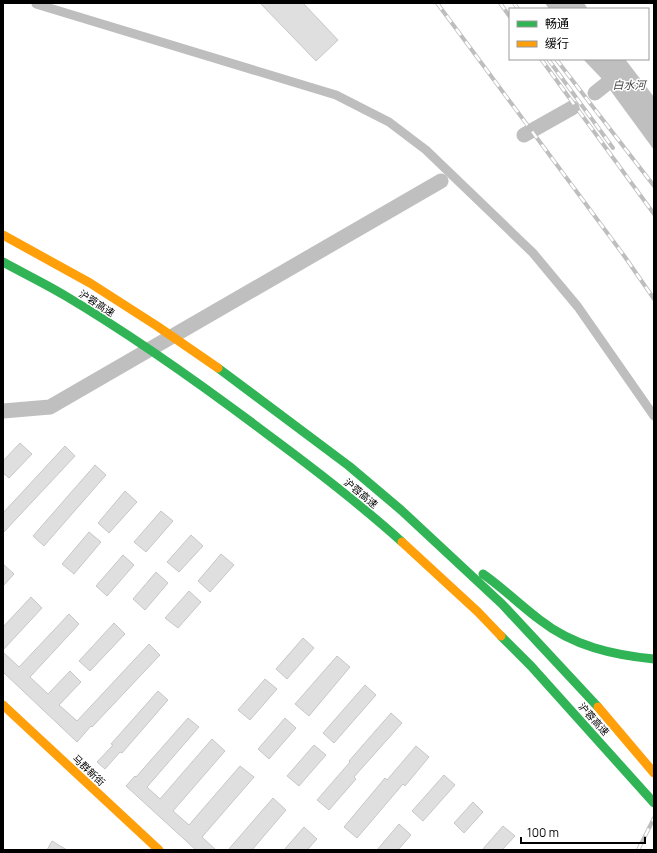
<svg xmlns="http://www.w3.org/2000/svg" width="657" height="853" viewBox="0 0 657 853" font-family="Manrope,'Noto Sans SC',sans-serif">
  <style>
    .water { fill: #bfbfbf }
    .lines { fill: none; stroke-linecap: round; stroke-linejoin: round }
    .river { stroke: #bfbfbf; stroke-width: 15 }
    .building { fill: #dfdfdf; stroke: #c7c7c7 }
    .street { stroke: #bebebe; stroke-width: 9 }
    .fast { stroke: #30b455; stroke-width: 9 }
    .slow { stroke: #ff9f0a; stroke-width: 9 }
    .rail-casing { stroke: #bebebe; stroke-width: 4 }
    .rail { stroke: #fff; stroke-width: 2.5; stroke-dasharray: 8; stroke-linecap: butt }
    .labels { text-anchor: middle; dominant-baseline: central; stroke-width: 3; stroke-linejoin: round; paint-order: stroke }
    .street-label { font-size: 10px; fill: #000; stroke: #fff }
    .water-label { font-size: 11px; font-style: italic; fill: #444; stroke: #fff }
  </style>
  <rect width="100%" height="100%" fill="#fff"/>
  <path class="water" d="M545,3h39l4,6h-39z
    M583,59h42l29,38v53l-52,-71z"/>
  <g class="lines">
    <path class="river" d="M595,93l20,-16
      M524,135l48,-27
      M3,411l47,-4 391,-226"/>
  </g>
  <path class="building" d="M260,3h43l35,37 -22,21z
    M20,443l12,11 -23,24 -6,-5v-12z
    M65,446l10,10 -72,77v-20z
    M95,465l11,10 -62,71 -11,-10z
    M125,491l12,11 -28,31 -11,-10z
    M161,511l12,10 -27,31 -12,-10z
    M89,532l12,10 -27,32 -12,-10z
    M191,535l12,11 -24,26 -12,-10z
    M221,554l13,11 -24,27 -12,-11z
    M123,555l11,10 -27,31 -11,-10z
    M3,564l11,10 -11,12z
    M156,572l12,11 -23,27 -12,-11z
    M189,591l12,11 -23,26 -13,-10z
    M31,597l11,11 -39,42v-23z
    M69,614l10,10 -49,53 18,17 22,-23 11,11 -22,23 18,16 72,-77 11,11 -68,72 -1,-1 -14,16 -74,-70v-20l16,15z
    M114,623l11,11 -35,37 -11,-10z
    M303,638l11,10 -27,31 -11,-10z
    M337,656l13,11 -41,49 -14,-12z
    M265,679l12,10 -27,31 -12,-10z
    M365,685l11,10 -42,48 -11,-10z
    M158,691l10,9 -46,53 -2,-1 -15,17 -8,-7 16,-17 -2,-1z
    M391,713l11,10 -48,54 2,2 -27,31 -12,-10 33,-38 -1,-1z
    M188,718l11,9 -52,60 13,12 52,-60 13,12 -52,60 16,14 51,-59 14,11 -52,60 14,13h-20l-70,-64 9,-10 1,1z
    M285,718l11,10 -27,31 -11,-10z
    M314,745l12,10 -27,31 -12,-10z
    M416,746l13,11 -24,29 -2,-2 -46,54 -13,-11 41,-49 2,2z
    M444,775l11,10 -32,36 -11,-10z
    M273,798l13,12 -34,40h-24z
    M473,802l10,10 -19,21 -10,-10z
    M399,824l12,11 -13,15h-21z
    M503,826l12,10 -13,14h-20z
    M304,827l13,12 -10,11h-23z
    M52,841l15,9h-20z"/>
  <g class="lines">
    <path class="street" d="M36,4l300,91 53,27 37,28 107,103 45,54 76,109"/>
    <path class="fast" d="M3,262c20,11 41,21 61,33 71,42 138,90 203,139 46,34 93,70 135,108
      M218,368l131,98 52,44 101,94 96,103
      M483,574c20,14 37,31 57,46 33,26 73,35 114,39
      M501,636l30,30 123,137"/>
    <path class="slow" d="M3,235l87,48 67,43 61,42
      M402,542l76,70 23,24
      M3,705l156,145
      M598,707l56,66"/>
    <defs>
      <path id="rail" d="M437,3l188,254 29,42
        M500,3l10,14
        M514,3l4,6
        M541,59l113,155
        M548,59l65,89
        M556,59l98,127
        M638,850l16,-32"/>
    </defs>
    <use href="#rail" class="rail-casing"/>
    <use href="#rail" class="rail"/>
  </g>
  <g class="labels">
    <g class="street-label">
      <text transform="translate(97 303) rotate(32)">沪蓉高速</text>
      <text transform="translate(361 493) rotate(39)">沪蓉高速</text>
      <text transform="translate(594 719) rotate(48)">沪蓉高速</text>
      <text transform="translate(89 770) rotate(43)">马群新街</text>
    </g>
    <g class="water-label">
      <text x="629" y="84">白水河</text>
    </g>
  </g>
  <rect width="657" height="853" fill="none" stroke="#000000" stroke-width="8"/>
  <rect x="509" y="8" width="140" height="52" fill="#ffffff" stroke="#999999"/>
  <rect x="517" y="21" width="20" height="6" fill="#30b455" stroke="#999999"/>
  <text x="545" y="28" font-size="12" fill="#000000">畅通</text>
  <rect x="517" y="41" width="20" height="6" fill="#ff9f0a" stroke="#999999"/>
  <text x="545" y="48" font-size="12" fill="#000000">缓行</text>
  <path d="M521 837v6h124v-6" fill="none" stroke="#000000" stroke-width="2"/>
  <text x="527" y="837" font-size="12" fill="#000000" stroke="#ffffff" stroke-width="3" paint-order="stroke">100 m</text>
</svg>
